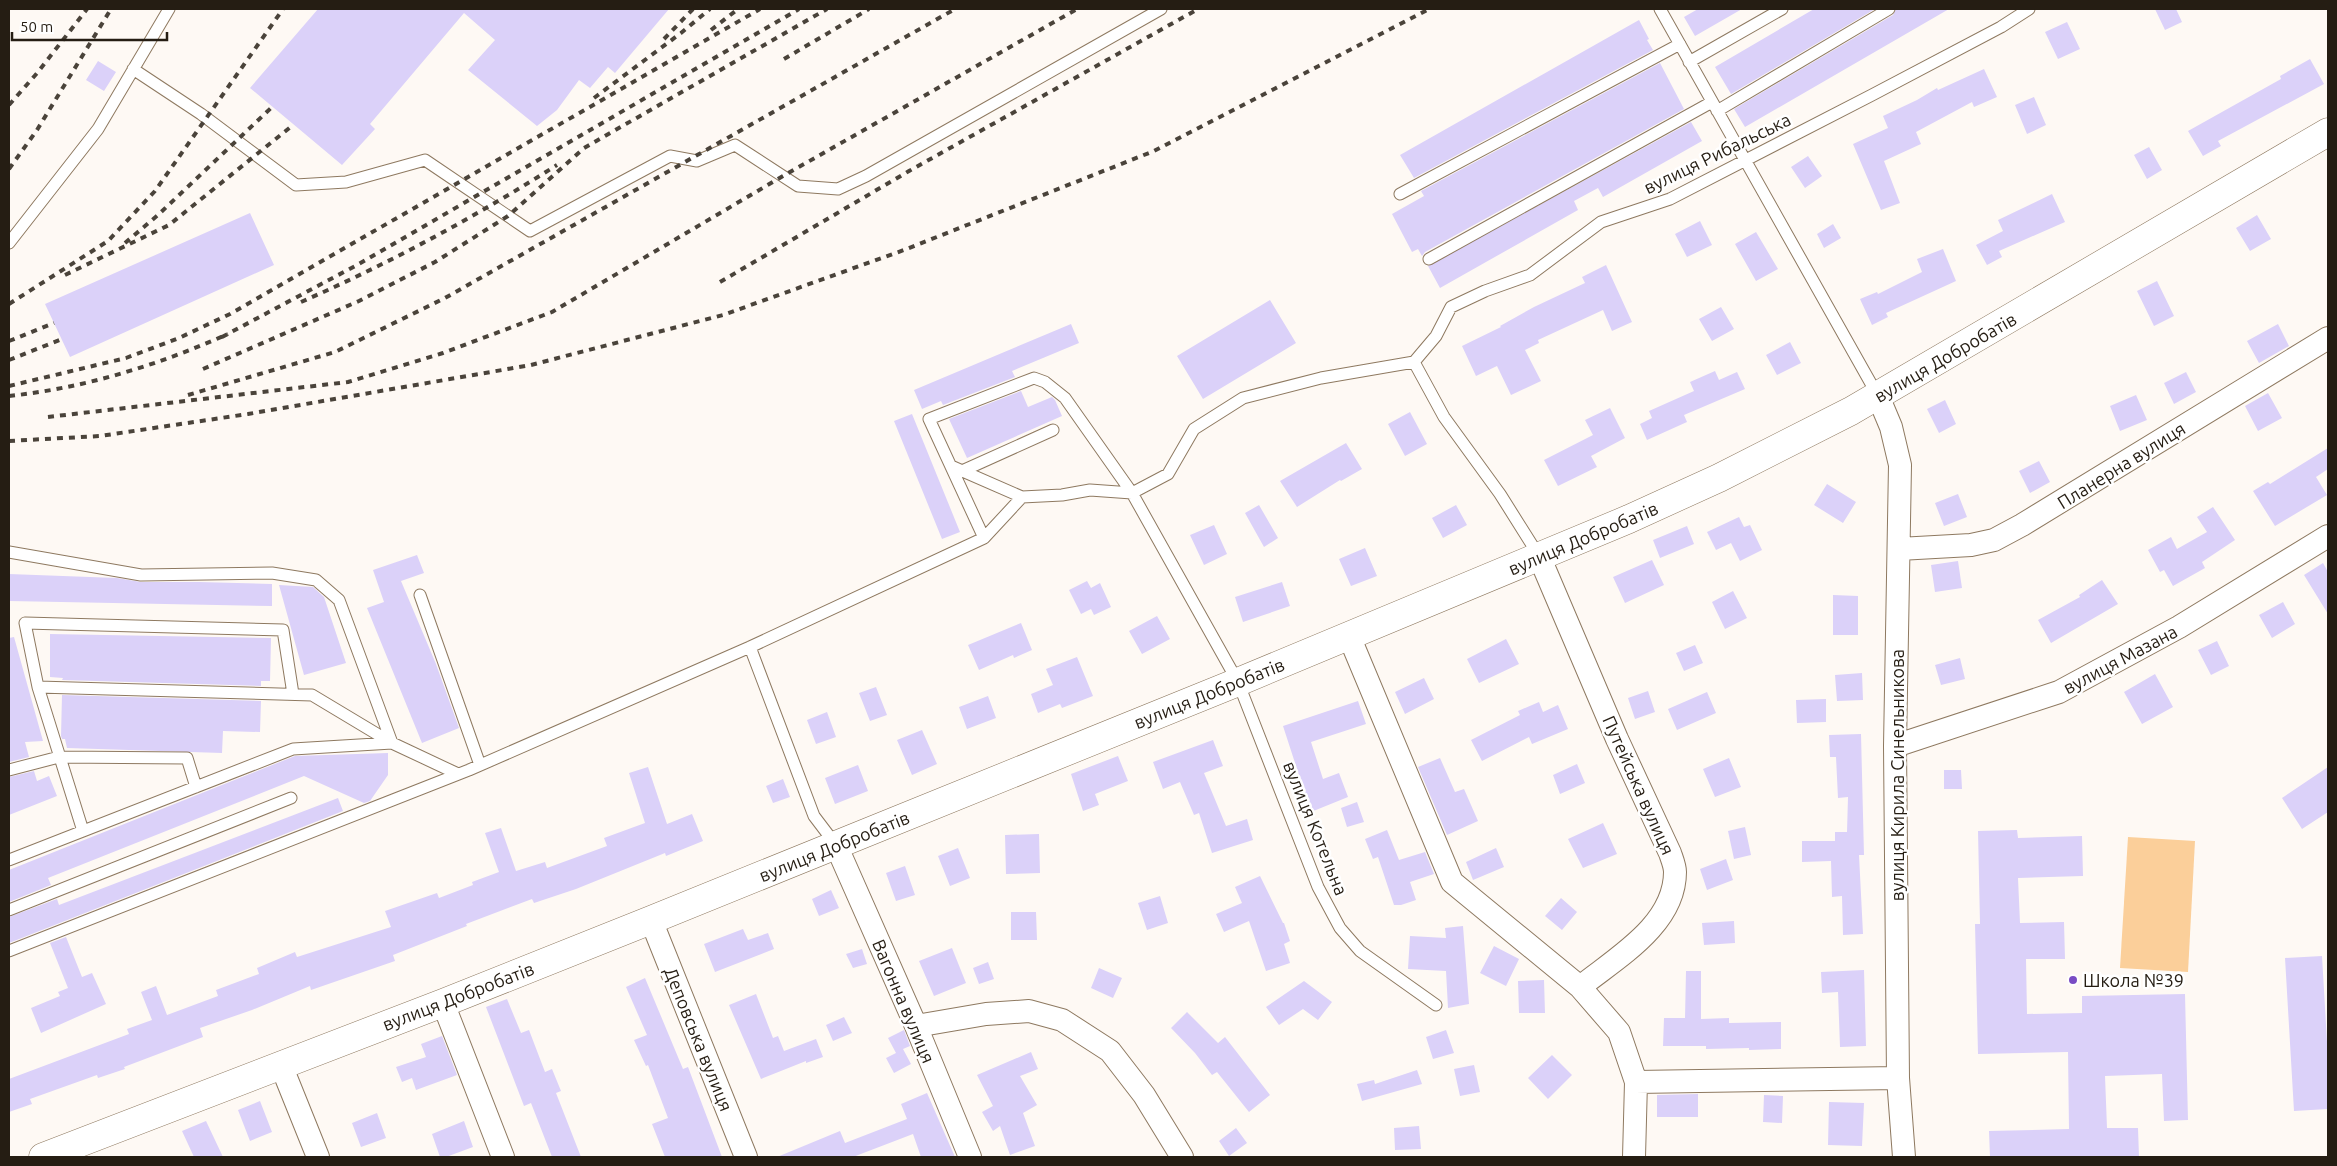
<svg xmlns="http://www.w3.org/2000/svg" width="2337" height="1166" viewBox="0 0 2337 1166" font-family="Ubuntu,sans-serif">
  <style>
    .green { fill: #fbcf9a }
    .building { fill: #dbd1f9 }
    .lines { fill: none; stroke-linecap: round; stroke-linejoin: round }
    .service-casing { stroke: #8e7960; stroke-width: 13 }
    .minor-casing { stroke: #8e7960; stroke-width: 24 }
    .tertiary-casing { stroke: #8e7960; stroke-width: 29 }
    .service { stroke: #fff; stroke-width: 11 }
    .minor { stroke: #fff; stroke-width: 22 }
    .tertiary { stroke: #fff; stroke-width: 28 }
    .rail { stroke: #4a433a; stroke-width: 4; stroke-dasharray: 6 6; stroke-linecap: butt }
    .poi-dot { fill: #794cc4; stroke: #fff; stroke-width: 2 }
    .labels { text-anchor: middle; dominant-baseline: central; stroke-width: 5; stroke-linejoin: round; paint-order: stroke }
    .street-label { font-size: 18px; fill: #251d13; stroke: #fff }
    .poi-label { font-size: 18px; fill: #251d13; stroke: #fff; text-anchor: start }
  </style>
  <rect width="100%" height="100%" fill="#fef9f4"/>
  <path class="green" d="M2128,837l67,4 -7,131 -68,-4z"/>
  <path class="building" d="M318,9h351l-54,64 -7,-6 -18,21 -11,-8 -22,30 -20,16 -69,-56 27,-30 -31,-27 -94,111 5,5 -33,36 -92,-77z
    M1698,9h44l-47,27 -11,-19z
    M1814,9h61l-144,85 -16,-27z
    M1896,9h53l-204,118 -11,-18 159,-94z
    M2155,9h21l6,13 -17,8z
    M1639,20l10,19 -2,1 6,10 -239,128 -14,-23z
    M2067,22l13,27 -22,10 -13,-27z
    M2310,59l14,25 -106,57 3,5 -18,10 -15,-25 93,-52 -1,-3z
    M98,61l18,11 -12,19 -18,-11z
    M1660,63l24,46 -259,143 -3,4 -4,-7 -6,3 -20,-38 32,-18 -3,-5z
    M1984,69l13,28 -23,10 -2,-5 -56,30 5,12 -37,17 16,42 -19,7 -28,-66 35,-16 -5,-12 34,-16 20,-12 1,2z
    M2034,97l12,28 -19,9 -12,-29z
    M1691,122l11,19 -99,56 -5,-9 -24,13 4,9 -138,78 -12,-22z
    M2149,147l13,23 -15,9 -13,-24z
    M1808,156l14,20 -17,12 -14,-21z
    M2052,194l13,28 -66,29 3,6 -15,8 -11,-20 27,-14 -5,-11z
    M250,213l24,52 -204,92 -25,-53z
    M2257,215l14,24 -21,12 -14,-23z
    M1700,221l12,24 -25,12 -12,-23z
    M1833,224l8,14 -17,10 -7,-14z
    M1756,232l22,37 -22,12 -21,-37z
    M1943,249l13,32 -70,32 2,4 -16,8 -12,-26 17,-7 1,2 44,-22 -5,-13z
    M1606,265l26,57 -20,9 -9,-21 -65,30 1,3 -14,7 16,31 -30,14 -14,-29 -21,10 -14,-30 39,-19 -1,-1 34,-19 51,-24 -3,-6z
    M2157,281l17,35 -20,10 -17,-35z
    M1270,300l26,43 -93,56 -26,-43z
    M1721,307l13,22 -22,12 -13,-22z
    M1071,324l8,19 -67,28 3,6 -72,28 -2,-4 -19,8 -8,-19z
    M2278,324l11,22 -30,17 -12,-22z
    M1790,342l11,21 -24,12 -11,-20z
    M1715,371l4,9 18,-8 8,17 -61,26 3,7 -40,18 -7,-16 12,-6 -3,-7 45,-20 -4,-9z
    M2186,372l10,20 -22,12 -10,-21z
    M1021,391l7,16 24,-10 3,3 7,16 -95,42 -18,-39z
    M2268,393l14,25 -24,13 -13,-25z
    M2136,395l11,25 -27,11 -10,-25z
    M1945,400l11,24 -17,9 -12,-24z
    M1610,408l15,30 -34,18 6,11 -39,19 -14,-26 49,-25 -8,-15z
    M1410,412l17,32 -22,12 -17,-32z
    M912,414l48,118 -18,7 -48,-118z
    M1346,443l16,26 -21,12 -1,-1 -43,27 -17,-26z
    M2328,448v21l-12,8 11,18 -52,31 -22,-35 15,-9 2,2z
    M2039,461l11,21 -20,11 -11,-22z
    M1827,484l29,18 -13,21 -29,-18z
    M1958,494l9,23 -23,9 -9,-23z
    M1259,505l19,33 -14,9 -19,-34z
    M1456,505l11,20 -24,13 -11,-20z
    M2213,507l22,33 -33,22 3,6 -32,18 -9,-16 -4,2 -12,-22 23,-13 6,12 30,-17 -10,-15z
    M1739,517l5,10 6,-2 12,25 -22,11 -9,-18 -15,7 -9,-18z
    M1214,525l13,29 -23,11 -14,-30z
    M1687,526l7,18 -34,14 -7,-18z
    M1365,548l12,28 -26,10 -12,-27z
    M417,555l7,18 -23,8 35,83 23,64 -37,15 -55,-135 17,-6 -11,-32z
    M1652,560l12,25 -39,18 -12,-26z
    M1958,561l4,27 -27,4 -4,-27z
    M2323,563l5,9v42l-24,-39z
    M9,574l108,4 24,4h58l73,2v22l-263,-5z
    M2102,580l16,24 -67,39 -13,-23 42,-23 -1,-2z
    M1087,581l4,7 9,-5 11,24 -17,8 -3,-6 -10,5 -12,-24z
    M1282,582l8,24 -47,16 -8,-25z
    M279,585l34,2 11,10 22,66 -42,12z
    M1733,591l14,27 -22,11 -13,-27z
    M1833,595l25,1v39h-25z
    M2283,602l12,22 -23,14 -13,-23z
    M1157,616l13,23 -28,15 -13,-23z
    M1021,623l11,27 -18,8 -1,-3 -34,15 -11,-25z
    M50,634l221,4 -1,43h-9v5l-199,-6 1,-2 -13,-1z
    M14,637l29,104 -18,1 4,15 -20,5v-124z
    M1506,639l13,25 -40,19 -12,-24z
    M2217,641l12,25 -18,9 -13,-25z
    M1695,645l8,18 -19,8 -8,-18z
    M1077,657l16,39 -31,12 -2,-4 -22,9 -7,-19 22,-9 -7,-16z
    M1960,658l5,21 -24,6 -6,-20z
    M1862,673l1,27 -26,1 -2,-26z
    M2155,674l18,33 -31,17 -18,-32z
    M1424,678l10,21 -29,15 -10,-22z
    M876,687l11,28 -17,6 -11,-28z
    M1648,691l7,21 -20,7 -7,-21z
    M1707,692l9,21 -39,17 -9,-21z
    M62,695l199,6 -1,31 -37,-1 -1,22 -155,-5 -2,-9h-3l-1,-3z
    M988,696l8,22 -29,11 -8,-22z
    M1826,699v23l-29,1 -1,-23z
    M1358,701l8,23 -55,18 12,37 16,-6 9,24 -37,15 -28,-86z
    M1539,702l4,10 15,-7 10,24 -36,15 -3,-7 -47,24 -11,-21 49,-25 -2,-4z
    M827,712l9,25 -20,7 -9,-24z
    M922,730l15,34 -25,11 -15,-35z
    M1861,734l3,121h-5l4,79 -20,1 -1,-39 -10,1 -1,-36 -29,1v-21h33v-9h12l1,-35 -10,1 -2,-41h-6l-1,-22z
    M1213,740l10,26 -19,7 22,53 21,-7 6,21 -41,13 -13,-40 -5,2 -14,-33 -17,7 -10,-27z
    M388,753v22l-18,26 -6,2 -60,-27 -256,102 3,7 -42,17v-32l233,-93 53,-21z
    M1118,756l10,25 -33,13 4,11 -16,6 -12,-37z
    M1440,758l15,34 9,-3 14,32 -31,14 -29,-68z
    M1729,758l12,29 -26,10 -12,-28z
    M1577,764l8,19 -25,11 -7,-19z
    M858,765l10,26 -33,13 -10,-26z
    M648,767l19,57 25,-10 11,27 -37,15 -1,-3 -89,36 -42,14 -2,-4 -66,25 1,2 -74,29 2,6 -84,29 -1,-4 -58,24 -52,18 3,9 -79,30 1,2 -27,9 -1,-3 -67,24 2,5 -23,8v-33l120,-45 -2,-5 25,-9 -11,-28 15,-6 11,29 51,-19 -2,-6 43,-16 -2,-6 38,-16 2,5 94,-30 -6,-16 52,-18 2,5 34,-13 -1,-3 27,-10 -14,-39 16,-5 15,43 29,-9 2,6 60,-22 -3,-8 41,-15 -16,-50z
    M2328,767v45l-26,17 -20,-31z
    M1944,770h17l1,19h-18z
    M34,771l3,10 12,-5 8,20 -48,19v-38z
    M783,779l7,18 -17,6 -7,-17z
    M338,798l5,13 -334,132v-26l48,-18 2,6z
    M1357,802l7,20 -17,5 -6,-19z
    M1603,823l14,31 -34,14 -15,-29z
    M1745,827l6,28 -17,4 -6,-28z
    M1387,830l12,30 26,-8 9,22 -24,8 6,18 -15,5h-7l-16,-48 -5,2 -8,-20z
    M2017,830l1,8 64,-2 1,40 -65,2 2,45 44,-1 1,37h-39l1,55 55,-1v-17l103,-2 3,126 -24,1 -2,-47 -57,2 2,52h31l1,29h-149l-1,-26 80,-2 -1,-77 -90,2 -3,-130h5l-2,-93z
    M1039,834l1,39 -34,1 -1,-39z
    M958,848l12,30 -20,8 -12,-30z
    M1496,848l8,19 -31,13 -7,-18z
    M1726,859l7,21 -26,10 -7,-21z
    M905,866l10,29 -19,6 -10,-28z
    M1260,876l23,47h1l6,18 -6,3 6,19 -24,8 -17,-50 -25,11 -8,-18 26,-11 -7,-16z
    M831,890l8,18 -20,8 -7,-17z
    M1160,896l8,27 -21,7 -9,-27z
    M1561,898l16,14 -15,18 -17,-14z
    M1011,912h25l1,28h-26z
    M1734,921l1,22 -31,2 -2,-22z
    M1463,926l6,78 -21,4 -2,-37 -38,-2 2,-33 36,2 -1,-10z
    M743,929l5,11 20,-7 6,16 -59,23 -11,-28z
    M66,937l16,40 10,-4 14,31 -65,29 -10,-25 29,-12 -2,-4 10,-4 -18,-45z
    M1494,946l25,13 -13,27 -26,-13z
    M952,948l14,35 -32,13 -15,-35z
    M862,949l5,15 -14,4 -7,-14z
    M2322,956l6,103v50l-34,2 -9,-153z
    M988,962l6,17 -15,5 -6,-16z
    M1099,968l23,10 -9,20 -22,-10z
    M1864,970l2,76 -26,1 -2,-55 -16,1 -1,-21z
    M1686,971h15v48l28,-1v5l52,-1v27l-32,1v-2l-43,1v-3h-43l1,-28h21z
    M645,978l38,91 5,-2 34,90h-57l-13,-33 16,-6 -20,-53 -2,1 -12,-26 13,-5 -21,-48z
    M1544,980l1,33h-26l-1,-32z
    M1304,981l28,21 -14,18 -15,-11 -24,16 -13,-18z
    M756,994l17,44 5,-2 6,15 32,-12 7,18 -17,6v-2l-45,18 -32,-74z
    M507,999l14,34 8,-3 16,42 7,-3 9,22 -5,2 25,64h-29l-21,-54 -7,3 -38,-99z
    M1187,1012l31,31 7,-6 45,58 -21,17 -32,-40 -5,3 -17,-22 -24,-25z
    M844,1017l8,16 -19,8 -7,-16z
    M904,1030l6,16 -7,3 8,15 -17,9 -8,-15 10,-5 -8,-15z
    M1446,1030l8,23 -21,6 -7,-22z
    M442,1036l15,39 -41,15 -4,-12 -10,4 -6,-15 30,-10 -5,-13z
    M1031,1052l7,17 -18,7 17,29 -14,8 12,33 -25,9 -10,-29 -7,5 -11,-19 11,-6 -16,-31z
    M1552,1055l20,20 -24,24 -20,-21z
    M1474,1065l6,27 -20,4 -6,-27z
    M1417,1070l5,14 -60,17 -5,-17 17,-4 1,4z
    M927,1093l28,64h-34l-8,-23 -60,23h-76l63,-26 5,12 62,-24 -6,-15z
    M1698,1094v23h-41v-22z
    M1764,1095l19,1 -1,27 -19,-1z
    M260,1101l12,31 -22,9 -12,-31z
    M1829,1102l35,1 -2,43 -34,-1z
    M377,1113l9,25 -25,9 -9,-24z
    M206,1121l17,36h-29l-12,-26z
    M464,1121l9,26 -27,10h-6l-8,-23z
    M1419,1126l2,23 -26,1 -1,-22z
    M1236,1128l11,15 -18,13 -10,-15z"/>
  <g class="lines">
    <defs>
      <path id="service" d="M1660,9l218,387
        M1689,62l93,-53
        M133,69l68,45 95,71 50,-3 79,-22 105,71 140,-75 27,5 38,-16 63,41 40,3 28,-13 295,-167
        M1717,111l172,-102
        M1400,194l280,-150
        M9,243l89,-114 71,-120
        M1429,259l283,-157
        M1414,362l22,-26 15,-29 34,-16 45,-16 71,-53 69,-23 202,-104 129,-68 28,-18
        M1414,362l30,55 56,77 39,62
        M951,466l71,31 40,-2 28,-5 42,3 36,-19 26,-45 49,-31 78,-20 93,-16
        M962,471l91,-41
        M984,538l-55,-119 105,-41 11,4 20,16 67,95 106,189 80,205 22,41 20,23 76,54
        M9,552l132,23 131,-2 44,7 23,20 53,143
        M420,595l60,170
        M750,647l64,169 22,29
        M38,687l274,8 80,48
        M9,770l50,-13 128,1 9,29
        M83,831l-45,-144 -13,-64 258,7 10,64
        M9,860l284,-111 99,-6 66,31
        M9,910l282,-112
        M9,951l460,-181 281,-123 234,-109 38,-41"/>
      <path id="minor" d="M1878,396l13,31 9,38 -5,281 3,332 6,79
        M1899,549l72,-4 23,-5 28,-15 306,-187
        M1539,556l78,183 53,114c2,6 5,13 5,19 0,53 -59,86 -95,115
        M1349,636l103,246 128,105 39,45 17,50 -2,75
        M1895,746l164,-54 120,-65 149,-91
        M836,845l80,181 54,131
        M651,920l95,237
        M443,1003l60,154
        M916,1026l70,-12 43,-3 33,9 48,31 34,44 38,62
        M281,1065l37,92
        M1636,1082l262,-4"/>
      <path id="tertiary" d="M43,1157l400,-154 208,-83 587,-238 391,-163 90,-41 132,-67 477,-279"/>
    </defs>
    <use href="#service" class="service-casing"/>
    <use href="#minor" class="minor-casing"/>
    <use href="#tertiary" class="tertiary-casing"/>
    <use href="#service" class="service"/>
    <use href="#minor" class="minor"/>
    <use href="#tertiary" class="tertiary"/>
    <path class="rail" d="M711,30l27,-21
      M664,39l29,-30
      M784,59l85,-50
      M594,98l87,-65 29,-24
      M9,105l29,-33 49,-63
      M9,169l28,-39 74,-121
      M125,243l33,-28 114,-108
      M65,275l104,-50 124,-100
      M720,282l189,-111 289,-162
      M301,302c89,-39 174,-85 256,-137
      M9,304l99,-63 47,-50 128,-182
      M222,337l135,-72 442,-256
      M9,341l45,-18
      M9,360l53,-21
      M203,369l156,-68 76,-39 73,-46 76,-68 243,-139
      M9,386l117,-28 53,-20 51,-24 530,-305
      M188,395l147,-43 110,-54 510,-289
      M9,396c76,-8 149,-31 219,-62
      M48,417l300,-35 95,-29 109,-41 231,-136 294,-167
      M9,441l91,-5 148,-22 283,-49 192,-50 181,-65 250,-99 275,-142"/>
  </g>
  <circle class="poi-dot" cx="2073" cy="980" r="5"/>
  <g class="labels">
    <g class="street-label">
      <text transform="translate(1717 153) rotate(-26)">вулиця Рибальська</text>
      <text transform="translate(1945 357) rotate(-30)">вулиця Добробатів</text>
      <text transform="translate(2121 465) rotate(-32)">Планерна вулиця</text>
      <text transform="translate(1583 538) rotate(-23)">вулиця Добробатів</text>
      <text transform="translate(2120 659) rotate(-28)">вулиця Мазана</text>
      <text transform="translate(1209 693) rotate(-22)">вулиця Добробатів</text>
      <text transform="translate(1897 775) rotate(-90)">вулиця Кирила Синельникова</text>
      <text transform="translate(1639 785) rotate(66)">Путейська вулиця</text>
      <text transform="translate(1316 828) rotate(68)">вулиця Котельна</text>
      <text transform="translate(834 846) rotate(-22)">вулиця Добробатів</text>
      <text transform="translate(458 996) rotate(-21)">вулиця Добробатів</text>
      <text transform="translate(904 1001) rotate(67)">Вагонна вулиця</text>
      <text transform="translate(699 1039) rotate(68)">Деповська вулиця</text>
    </g>
    <g class="poi-label">
      <text x="2083" y="980">Школа №39</text>
    </g>
  </g>
  <rect width="2337" height="1166" fill="none" stroke="#251d13" stroke-width="20"/>
  <path d="M12 32v8h155v-8" fill="none" stroke="#251d13" stroke-width="2.5"/>
  <text x="20" y="32" font-size="15" fill="#251d13" stroke="#ffffff" stroke-width="4" paint-order="stroke">50 m</text>
</svg>
